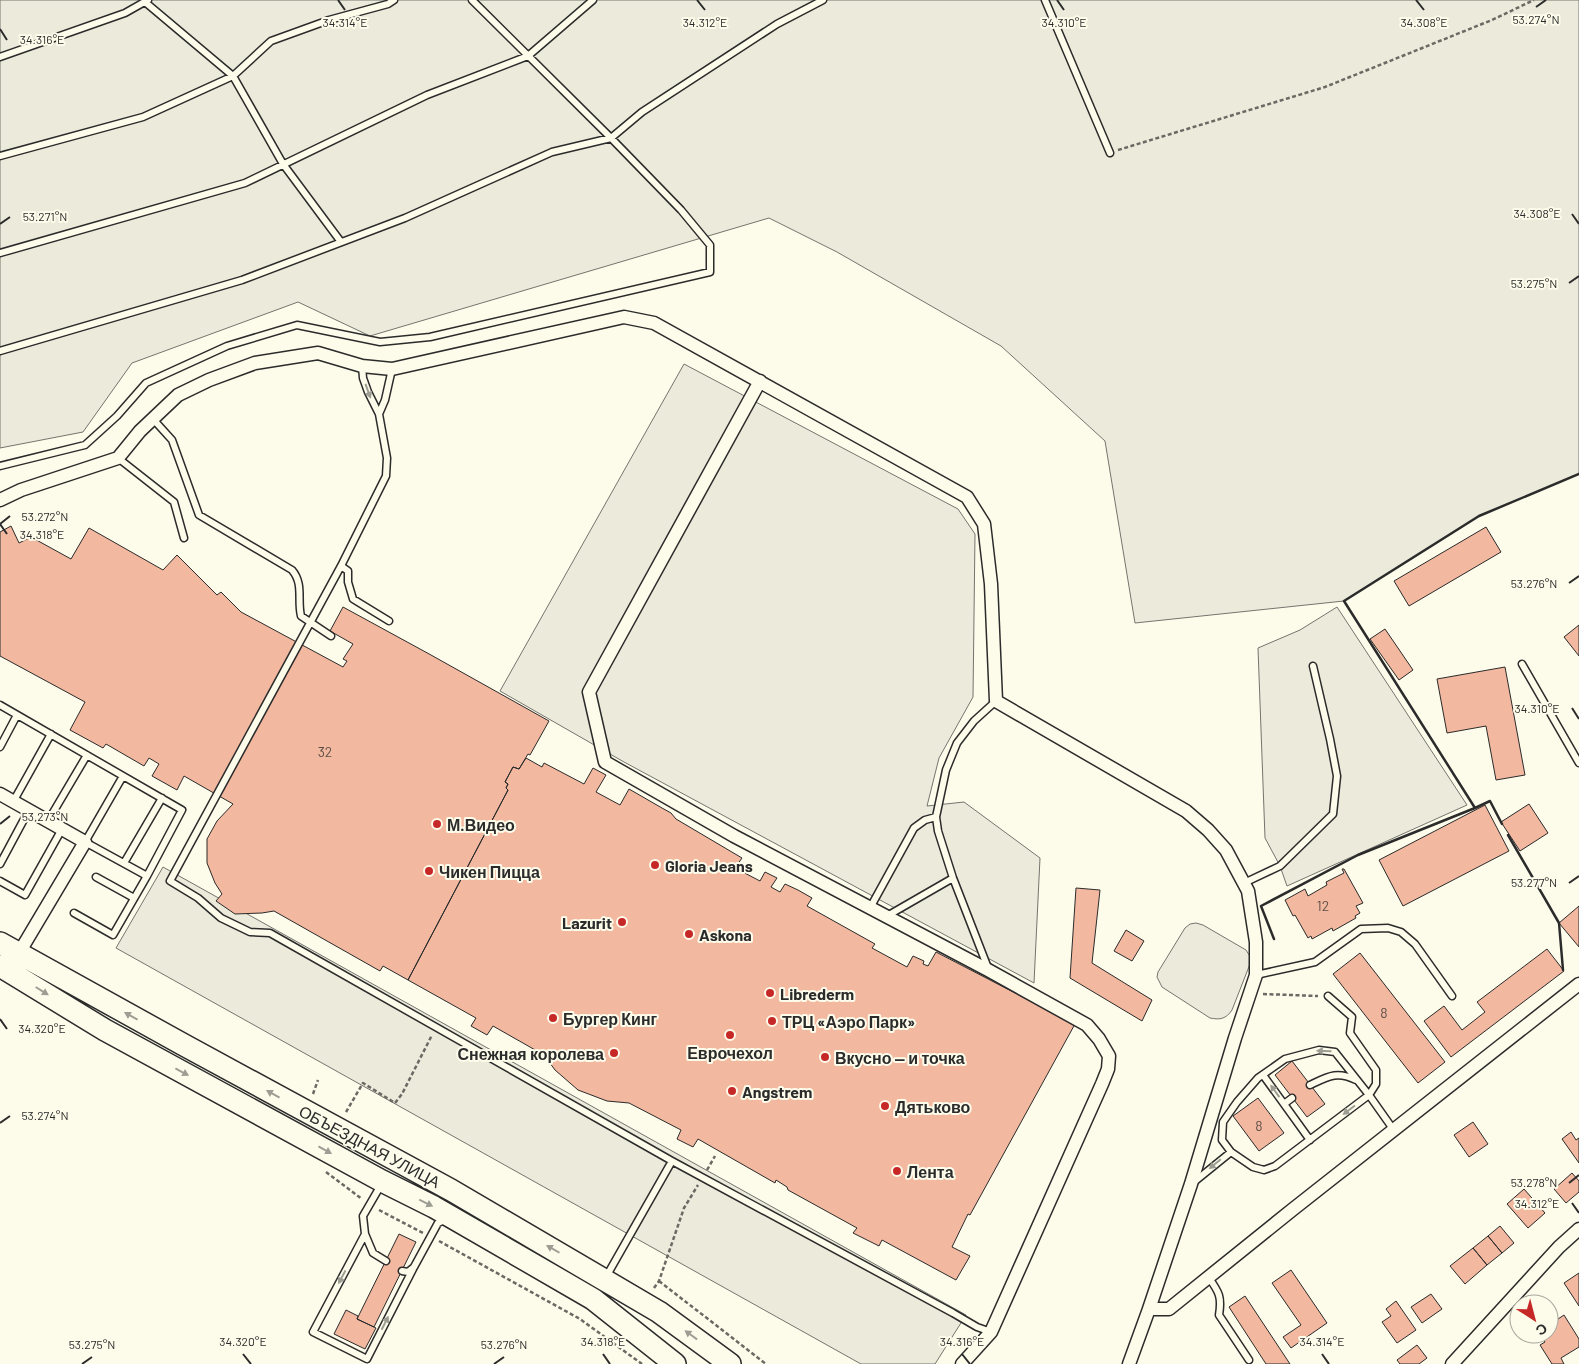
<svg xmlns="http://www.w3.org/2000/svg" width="1579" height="1364" viewBox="0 0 1579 1364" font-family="Barlow,sans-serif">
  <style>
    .green { fill: #ecebdb; stroke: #74746e }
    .parking { fill: #eceadb; stroke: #74746e }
    .building { fill: #f2b8a0; stroke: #2b2b2b }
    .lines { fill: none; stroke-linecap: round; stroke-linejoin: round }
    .lane-casing { stroke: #2b2b2b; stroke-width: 9 }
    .street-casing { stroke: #2b2b2b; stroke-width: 15 }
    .primary-casing { stroke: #2b2b2b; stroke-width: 24 }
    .path { stroke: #6a6964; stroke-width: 2.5; stroke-dasharray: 4 2.5; stroke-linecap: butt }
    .lane { stroke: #fdfbea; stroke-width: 6 }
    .street { stroke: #fdfbea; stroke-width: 12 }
    .primary { stroke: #fdfbea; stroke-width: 21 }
    .wall { stroke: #2b2b2b; stroke-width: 2.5 }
    .oneway { fill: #9e9d94 }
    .ticks { fill: none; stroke: #2b2b2b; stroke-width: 2 }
    .poi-dot { fill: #c62828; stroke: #fdfbea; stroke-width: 2 }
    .labels { text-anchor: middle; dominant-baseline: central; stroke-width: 4; stroke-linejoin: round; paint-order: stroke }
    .number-label { font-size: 14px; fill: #5d4e48 }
    .poi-label { font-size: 16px; font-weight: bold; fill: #2b2b2b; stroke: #fdfbea; text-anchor: start }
    .street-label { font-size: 16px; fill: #2b2b2b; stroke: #fdfbea }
    .ticks-label { font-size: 12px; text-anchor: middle; fill: #2b2b2b; stroke: #fdfbea; stroke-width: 4; stroke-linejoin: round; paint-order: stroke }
  </style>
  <rect width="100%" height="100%" fill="#fdfbea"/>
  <path class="green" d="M0,0h1579v474l-100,42 -135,85 -209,22 -30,-182 -104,-95 -164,-94 -68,-34 -399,118 -72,-34 -166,61 -49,69 -83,16z
    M1196,923l7,2 43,25 5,8 -1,6 -18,46c-6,9 -12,10 -22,8l-48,-31 -5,-10 1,-5 27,-44 5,-4z"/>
  <path class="parking" d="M684,364l274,145 17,25 -2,163 -34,61 -12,48 37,-4 76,56 -6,125 -410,-221 -124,-71z
    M1337,607l130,198 -180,81 -7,-20 -15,-28 -7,-190 42,-18z
    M163,867l803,448 -31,49h-74l-745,-416z"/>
  <path class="building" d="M11,526l8,17 12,-6 40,22 18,-31 74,42 14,-15 40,40 4,-3 20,20 102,55 4,-6 -4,-2 10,-15 -23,-13 13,-24 88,48 118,66 -19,34 -2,-1 -9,15 -6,-2 -8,15 3,2 -2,4 2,2 -100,190 -25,-14 -3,5 -106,-60 -12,2 -27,1 -19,-13 6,-7 -7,-11 -8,-20v-24l10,-18 16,-17 -49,-28 -7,14 -25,-14 7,-12 -10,-6 -5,8 -38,-22 -3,4 -33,-18 15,-28 -85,-46v-124z
    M1486,527l15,25 -92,54 -15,-25z
    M1579,625v31l-15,-19z
    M1385,629l28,41 -14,10 -29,-41z
    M1505,667l20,108 -29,5 -10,-54 -39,7 -10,-54z
    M526,758l16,9 2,-4 40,21 9,-16 13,7 -10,17 24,13 9,-16 33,19 9,5 5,6 66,39 -7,10 25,13 5,-9 12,6 -6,9 9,5 5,-8 13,6 14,8 -5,8 68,38 -3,4 35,19 6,-11 11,5 -1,3 5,2 8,-14 139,72 -105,191 -2,-1 -16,33 18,9 -14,24 -74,-40 -3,6 -26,-13 4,-5 -69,-38 -1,-3 -11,-7 -1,3 -77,-44 -5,8 -16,-8 4,-9 -52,-27 -22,-2 -29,-11 -23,-20 -11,-15 -51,-29 -6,9 -16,-9 5,-8 -68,-38 100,-190 -2,-2 2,-4 -3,-2 8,-15 6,2z
    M1529,804l19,29 -28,18 -19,-29z
    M1485,805l24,46 -106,55 -24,-46z
    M1342,869h2l19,34 -7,3 4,7 -5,3 1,2 -23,13 -1,-3 -20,11 -1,-3 -3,2 -13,-23 -2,1 -8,-16 20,-11 3,7 19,-11 -1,-3 18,-9z
    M1076,888l24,2 -8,73 60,37 -10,21 -72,-43z
    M1579,906v41l-20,-24z
    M1126,930l18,11 -12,20 -18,-10z
    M1547,949l17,22 -113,86 -27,-36 20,-15 18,24 23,-18 -8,-10z
    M1360,953l85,109 -27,21 -85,-109z
    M1292,1061l33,43 -18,13 -32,-42z
    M1258,1098l26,35 -25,18 -26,-35z
    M1473,1122l15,22 -19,13 -15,-22z
    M1571,1132l5,8 3,-2v25l-17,-24z
    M1572,1173l7,8v11l-13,11 -12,-14z
    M1524,1189l21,24 -17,15 -21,-24z
    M1500,1226l14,17 -12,10 -14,-17z
    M399,1234l17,8 -42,85 -17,-8z
    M1488,1236l14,17 -15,12 -14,-17z
    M1473,1248l14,17 -22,19 -15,-18z
    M1291,1270l36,53 -36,25 -8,-11 18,-12 -29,-42z
    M1579,1273v33l-15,-23z
    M1431,1294l11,15 -20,14 -11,-16z
    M1245,1296l45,68h-24l-37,-57z
    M1396,1301l20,29 -19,13 -15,-21 9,-6 -5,-7z
    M346,1310l12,6 -1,3 19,9 -11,21 -31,-15z
    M1564,1315l15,24v8l-18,11 3,6h-12l-12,-19 5,-3 -5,-8h9v-9z
    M1417,1345l10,13 -8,6h-19l-3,-4z"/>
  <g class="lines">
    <defs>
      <path id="lane" d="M1045,0l65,153
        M145,2l88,74 50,88 58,78
        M0,57l125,-44 23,-13
        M0,156l143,-39 90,-41 38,-35 58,-21 59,-16 6,-4
        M0,253l245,-70 182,-88 101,-39 65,-56
        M0,351l242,-71 163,-62 147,-66 59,-14 31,-26 135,-88 46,-24
        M362,366l1,12 5,14 11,22 8,44 -1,18 -45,90 -171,315 28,17 23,20 29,14 20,1 402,228 281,152 24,14 14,5
        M379,414l6,-14 7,-31
        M153,419l19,21 27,75 93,55c12,14 5,30 9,46l30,20
        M118,458l56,44 10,36
        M0,466l85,-21 32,-29 29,-33 81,-37 70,-21 83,17 50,-5 280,-65v-27l-29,-35 -70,-72 -139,-138
        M341,566l7,5v11l5,17 36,22
        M1522,664l57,99
        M0,705c61,35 122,70 182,105l-35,66 -62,-34 38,-66
        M0,747l17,-32
        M13,802l38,-68
        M48,821l39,-66
        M124,863l38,-65
        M0,864l29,-54
        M96,877l38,21
        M0,881l25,14 37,-66
        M1244,883l36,-17 53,-52 4,-38 -7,-37 -17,-73
        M870,908l44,-80 11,-8 11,-3
        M74,913l39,22 34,-59
        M887,916l66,-38
        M988,968l-35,-90 -15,-47 -2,-14 10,-47 11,-27 17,-22 22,-20
        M1256,975l59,-13 46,-33 27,-1 13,4 14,12 37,52
        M1263,1075l47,65
        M1310,1085c19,-9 27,-14 46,-5
        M1284,1104l8,-6
        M1231,1152l-9,-12 1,-18 14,-20 21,-24 27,-19 34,-9 16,2 34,43 7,-11v-14l-26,-37 2,-16 -24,-21
        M1194,1182l37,-30 22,15 11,3 11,-4 94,-71 24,34
        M381,1185l-18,31 2,18 8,19 13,8
        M365,1234l-52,98 54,27 47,-92
        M402,1271l6,1 6,-5 24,-44 9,-4
        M606,1277l66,-116
        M1209,1278c10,14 13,19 10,37l30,45"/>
      <path id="street" d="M760,381l-171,311 16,70 129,74 254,134 99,55 12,14 10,17 -1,13 -6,15 -111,248 -29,32
        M0,500l21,-10 97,-32 22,-27 38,-36 31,-15 46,-17 63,-10 44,13 30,3 232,-52 30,6 313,174 17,27 7,60 5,117 190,110 22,19 18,20 22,41 8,51v33l-21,63 -44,146 -42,125
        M0,794l85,48 -69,116
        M1129,1364l20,-55h20l123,-99 287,-226
        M1452,1364l107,-117 20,-18"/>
      <path id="primary" d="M0,943l184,102 267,145 208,122 71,52
        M0,966l105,64 277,151 52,26 159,92 82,65"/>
    </defs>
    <use href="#lane" class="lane-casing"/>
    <use href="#street" class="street-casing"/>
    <use href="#primary" class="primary-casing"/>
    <path class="path" d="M1118,150l207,-63 167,-67 42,-20
      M1263,994l55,2
      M313,1094l5,-14
      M346,1112l17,-29 32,20 7,-9 30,-59
      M707,1170l8,-14
      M326,1172l36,27
      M379,1210l44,23
      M439,1241l141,78 62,45
      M659,1281l107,83
      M654,1288l5,-7 25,-73 14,-23"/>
    <use href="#lane" class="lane"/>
    <use href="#street" class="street"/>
    <use href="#primary" class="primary"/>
    <path class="wall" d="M1475,808l15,-7 12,23
      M1508,835l51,88 4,47
      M1274,939l-13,-33 97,-51 117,-47 -131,-207 135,-85 100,-42"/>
  </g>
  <defs><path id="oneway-solid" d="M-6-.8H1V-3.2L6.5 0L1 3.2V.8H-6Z" transform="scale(1.25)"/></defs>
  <g class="oneway">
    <use href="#oneway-solid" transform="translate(368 391) rotate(70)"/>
    <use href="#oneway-solid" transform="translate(42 991) rotate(32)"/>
    <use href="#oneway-solid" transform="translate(131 1016) rotate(-151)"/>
    <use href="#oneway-solid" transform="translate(1324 1051) rotate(-178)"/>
    <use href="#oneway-solid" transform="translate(182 1072) rotate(28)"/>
    <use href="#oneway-solid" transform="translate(1275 1091) rotate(-126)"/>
    <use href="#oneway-solid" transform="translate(273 1094) rotate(-151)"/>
    <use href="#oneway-solid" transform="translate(1349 1110) rotate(143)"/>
    <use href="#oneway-solid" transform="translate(325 1150) rotate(29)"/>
    <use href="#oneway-solid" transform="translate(1215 1164) rotate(141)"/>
    <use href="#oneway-solid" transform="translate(426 1203) rotate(26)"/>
    <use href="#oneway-solid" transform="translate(553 1249) rotate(-150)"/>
    <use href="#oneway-solid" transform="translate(342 1277) rotate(118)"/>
    <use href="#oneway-solid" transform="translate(385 1323) rotate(-63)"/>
    <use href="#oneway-solid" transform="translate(691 1335) rotate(-144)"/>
  </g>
  <path class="ticks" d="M338,0l7,10M697,0l8,10M1057,0l7,10M1416,0l8,10M1536,7l10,-7M0,29l7,11M1572,214l7,10M0,224l10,-7M1569,283l10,-7M0,524l7,10M0,524l10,-8M1569,583l10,-7M1572,708l7,11M0,824l10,-8M1569,883l10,-7M0,1019l7,10M0,1123l10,-7M1569,1183l10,-8M1572,1203l7,10M243,1354l8,10M603,1354l7,10M962,1354l8,10M1322,1354l7,10M82,1364l10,-7M494,1364l10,-7"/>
  <g class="poi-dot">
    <circle cx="437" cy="824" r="5"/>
    <circle cx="655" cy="865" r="5"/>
    <circle cx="429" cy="871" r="5"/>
    <circle cx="622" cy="922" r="5"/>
    <circle cx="689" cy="934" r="5"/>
    <circle cx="770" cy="993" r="5"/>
    <circle cx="553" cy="1018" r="5"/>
    <circle cx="772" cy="1021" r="5"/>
    <circle cx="730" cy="1035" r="5"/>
    <circle cx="614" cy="1053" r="5"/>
    <circle cx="825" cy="1057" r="5"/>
    <circle cx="732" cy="1091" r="5"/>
    <circle cx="885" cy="1106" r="5"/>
    <circle cx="897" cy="1171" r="5"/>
  </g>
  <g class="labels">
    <g class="number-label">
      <text x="325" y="751">32</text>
      <text x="1323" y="905">12</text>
      <text x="1384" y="1012">8</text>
      <text x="1259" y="1125">8</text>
    </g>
    <g class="poi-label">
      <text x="447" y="824">М.Видео</text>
      <text x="665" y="865">Gloria Jeans</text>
      <text x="439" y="871">Чикен Пицца</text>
      <text x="612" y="922" text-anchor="end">Lazurit</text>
      <text x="699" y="934">Askona</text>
      <text x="780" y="993">Librederm</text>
      <text x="563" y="1018">Бургер Кинг</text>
      <text x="782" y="1021">ТРЦ «Аэро Парк»</text>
      <text x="730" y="1052" text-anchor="middle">Еврочехол</text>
      <text x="604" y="1053" text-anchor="end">Снежная королева</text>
      <text x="835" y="1057">Вкусно — и точка</text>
      <text x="742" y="1091">Angstrem</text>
      <text x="895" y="1106">Дятьково</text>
      <text x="907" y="1171">Лента</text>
    </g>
    <g class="street-label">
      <text transform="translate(370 1146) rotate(28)">ОБЪЕЗДНАЯ УЛИЦА</text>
    </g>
  </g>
  <g class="ticks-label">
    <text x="1536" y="24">53.274°N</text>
    <text x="345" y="27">34.314°E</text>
    <text x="705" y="27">34.312°E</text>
    <text x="1064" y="27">34.310°E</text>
    <text x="1424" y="27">34.308°E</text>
    <text x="42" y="44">34.316°E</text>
    <text x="1537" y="218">34.308°E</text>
    <text x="45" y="221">53.271°N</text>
    <text x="1534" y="288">53.275°N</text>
    <text x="45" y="521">53.272°N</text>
    <text x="42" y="539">34.318°E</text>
    <text x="1534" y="588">53.276°N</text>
    <text x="1537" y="713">34.310°E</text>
    <text x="45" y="821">53.273°N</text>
    <text x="1534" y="887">53.277°N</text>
    <text x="42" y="1033">34.320°E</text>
    <text x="45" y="1120">53.274°N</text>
    <text x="1534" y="1187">53.278°N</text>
    <text x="1537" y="1208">34.312°E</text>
    <text x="243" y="1346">34.320°E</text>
    <text x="603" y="1346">34.318°E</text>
    <text x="962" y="1346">34.316°E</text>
    <text x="1322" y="1346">34.314°E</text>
    <text x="92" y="1349">53.275°N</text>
    <text x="504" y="1349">53.276°N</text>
  </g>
  <g transform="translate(1534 1319) rotate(144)"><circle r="24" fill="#fdfbea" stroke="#a9a89e"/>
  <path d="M0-4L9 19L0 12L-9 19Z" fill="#c62828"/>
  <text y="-8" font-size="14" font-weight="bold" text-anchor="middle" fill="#2b2b2b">С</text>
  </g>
</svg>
